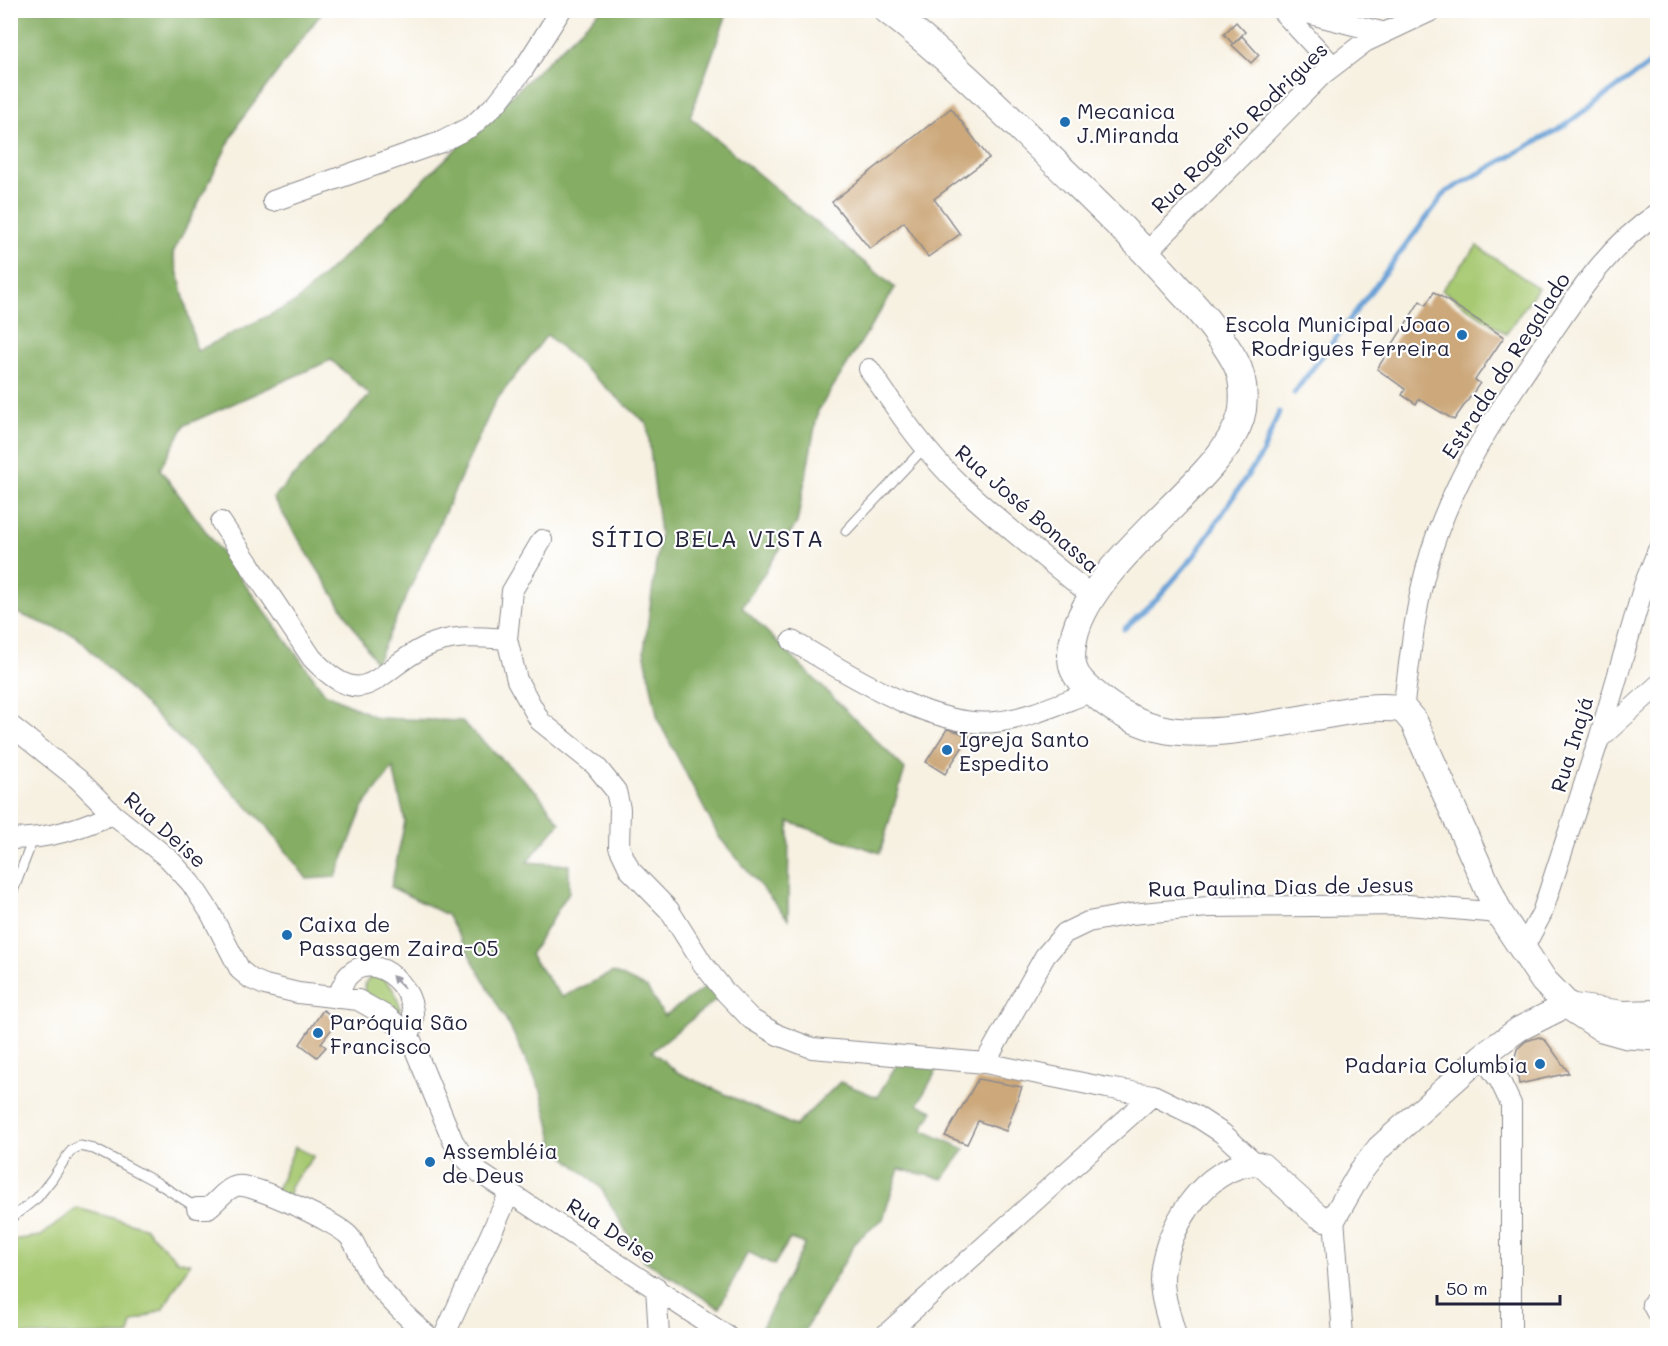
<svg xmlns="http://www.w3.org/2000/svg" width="1668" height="1346" viewBox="0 0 1668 1346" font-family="Mali,sans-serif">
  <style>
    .green { fill: #a7c972; stroke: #647656; stroke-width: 1.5 }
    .forest { fill: #85ad64; stroke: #546850; stroke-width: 1.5 }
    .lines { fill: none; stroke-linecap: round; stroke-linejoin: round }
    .stream { stroke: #67a0d6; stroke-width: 5 }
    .building { fill: #cca87a }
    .service-casing { stroke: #8c8a8e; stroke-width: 11 }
    .minor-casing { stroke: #8c8a8e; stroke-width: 22 }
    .tertiary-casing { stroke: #8c8a8e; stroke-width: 26 }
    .secondary-casing { stroke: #8c8a8e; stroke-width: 29 }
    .service { stroke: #fff; stroke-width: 9 }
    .minor { stroke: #fff; stroke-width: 20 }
    .tertiary { stroke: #fff; stroke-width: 24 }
    .secondary { stroke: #fff; stroke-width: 27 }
    .oneway { fill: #9c9ca7 }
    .poi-dot { fill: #1f6fb2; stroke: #fff; stroke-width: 2 }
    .labels { text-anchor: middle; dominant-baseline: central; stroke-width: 4.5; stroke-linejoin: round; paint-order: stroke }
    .poi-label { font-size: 21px; fill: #22223b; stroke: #fff; text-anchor: start }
    .street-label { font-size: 21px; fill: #22223b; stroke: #fff }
    .quarter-label { font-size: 24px; letter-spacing: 1.5px; fill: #22223b; stroke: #fff }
  </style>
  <rect width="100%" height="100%" fill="#fff"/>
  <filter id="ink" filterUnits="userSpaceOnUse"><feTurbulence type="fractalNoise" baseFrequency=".0167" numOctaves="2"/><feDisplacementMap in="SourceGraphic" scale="12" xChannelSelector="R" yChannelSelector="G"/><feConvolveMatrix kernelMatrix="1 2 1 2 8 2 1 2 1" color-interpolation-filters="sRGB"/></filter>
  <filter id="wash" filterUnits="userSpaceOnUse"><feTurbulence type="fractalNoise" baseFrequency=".008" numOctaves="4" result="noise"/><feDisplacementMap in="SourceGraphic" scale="24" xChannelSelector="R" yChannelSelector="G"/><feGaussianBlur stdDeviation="1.35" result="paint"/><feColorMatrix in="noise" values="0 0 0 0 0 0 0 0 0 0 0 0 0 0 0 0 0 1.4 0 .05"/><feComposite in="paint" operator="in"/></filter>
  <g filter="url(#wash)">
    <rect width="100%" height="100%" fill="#f7f1e2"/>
    <path class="green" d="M1477,246l61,42 -32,46 -64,-44z
      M379,976c13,8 22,23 21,38l-36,-22 1,-8 5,-7z
      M295,1147l19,9 -24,30 -1,13 -15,-2z
      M77,1208l67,19 33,33 13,3 -27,46 -31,14 -3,12h-118v-95l30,-4z"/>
    <path class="forest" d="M10,11h313l-84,112 -66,130 24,98 99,-49 304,-291h128l-38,106 205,171 -77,123 -21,112 -55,84 163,162 -25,84 -91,-31 -1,97 -69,-82 -61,-117 -14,-69 16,-117 -13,-110 -100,-89 -52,67 -119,261 -103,-165 97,-103 -39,-35 -146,65 -25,44 165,224 52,25 84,3 76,71 23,31 -33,39 42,3v27l-39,63 32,42 51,-25 34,16 17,28 46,-32 11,12 -69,55 25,21 118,54 45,-44 37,15 23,-38 39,7 -21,38 15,7 -11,19 43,19 -22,30 -44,-10 -16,50 -26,21 -55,95h-44l47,-91 -15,-5 -16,26 -26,-13 -29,56 -77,-49 -41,-71 -46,-40 -14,-57 -30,-62 -64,-114 -56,-28 14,-66 -12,-53 -30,39 -27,70 -29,2 -40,-53 -191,-190 -65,-25z"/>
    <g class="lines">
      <path class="stream" d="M1294,393l152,-201 116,-65 96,-69
        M1124,629l33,-30 37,-43 68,-102 17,-42"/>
    </g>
    <g id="blocks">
      <path class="building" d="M1236,22l9,10 -12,12 -9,-10z
        M1242,36l17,19 -8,8 -19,-18z
        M951,108l38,50 -55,41 26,35 -32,23 -24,-35 -34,27 -38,-47z
        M1434,292l70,45 -29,43 5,3 -26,37 -35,-21 -3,5 -14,-9 3,-6 -28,-20 43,-68 6,4z
        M947,729l12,3 10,5 -24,37 -19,-12z
        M323,1010l11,7 3,5 -16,21 5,4 -9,10 -17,-13z
        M1539,1037l7,4 23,32 -50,11 -4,-27 2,-8 9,-8z
        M978,1079l44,8 -16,44 -28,-10 -11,23 -22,-8z"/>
    </g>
  </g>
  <g filter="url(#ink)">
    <use href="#blocks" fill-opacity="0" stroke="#8c8a8e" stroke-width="1.5"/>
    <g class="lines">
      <defs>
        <path id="service" d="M846,531l79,-84
          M10,899l23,-60
          M10,1219l27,-21 15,-19 15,-23 5,-6 8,-4 14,3 27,14 35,19 41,26"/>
        <path id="minor" d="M1281,10l52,56
          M1295,10l90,23
          M273,201l168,-59 31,-16 25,-23 26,-33 38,-60
          M1147,252l176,-178 42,-32 68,-32
          M869,369c28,41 55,82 91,116 42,39 87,75 131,110
          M221,522l91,136c54,58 63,13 113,-11 27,-13 53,-10 82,-8
          M542,540l-30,51 -5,48 10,41 23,41 55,44 21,26 4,18 -1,38 11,23 39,40 34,54 23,29 25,26 27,16 34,13 173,15 122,25 46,7 43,21 26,17 32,29
          M792,641c54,31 139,88 203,81 32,-3 65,-19 96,-30
          M1403,709c7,-48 11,-97 24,-143 23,-86 74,-159 123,-231 31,-46 61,-91 108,-122
          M10,725l68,54 35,35 56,45 22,24 19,29 30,58 11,9 14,6 33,8 60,7 30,17 21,18 44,106 10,15 17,17 247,163
          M1600,738l58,-53
          M10,839c40,0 67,-10 103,-25
          M1523,949l19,-36 57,-174 45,-154 14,-35
          M337,998c3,-6 6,-15 10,-21 26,-32 82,15 62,58
          M1482,1056l18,25 11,23v232
          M985,1063l60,-107 20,-23 23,-11 43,-8 77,-7 200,-2 91,8
          M197,1208h11c9,-6 18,-20 29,-22 16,-3 100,37 112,50 9,10 12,25 19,36 16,24 39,45 60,64
          M1334,1218l9,118
          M656,1287l3,49
          M1652,1304l6,11
          M444,1336l66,-144
          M884,1336l269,-241"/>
        <path id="tertiary" d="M1174,1336c-6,-23 -15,-45 -11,-68 6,-40 36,-90 77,-102 9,-2 13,-4 22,-1l55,50 8,4 9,-1 27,-47 18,-23 103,-92 37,-27 48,-24 56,8 35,-1"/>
        <path id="secondary" d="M887,10c67,51 125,111 185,169 37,36 73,71 107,110 21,22 41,45 56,72 7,13 9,27 8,42 0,21 -16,43 -29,59 -40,49 -127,114 -140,175 -2,10 -4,20 -1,30 3,11 14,21 23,28 20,17 44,30 71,35 45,8 111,-7 157,-15 27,-5 52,-10 79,-6l11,13 85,191 45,68 23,24 35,23 25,7 31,2"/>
      </defs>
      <use href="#service" class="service-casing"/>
      <use href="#minor" class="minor-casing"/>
      <use href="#tertiary" class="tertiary-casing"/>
      <use href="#secondary" class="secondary-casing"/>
      <use href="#service" class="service"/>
      <use href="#minor" class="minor"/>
      <use href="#tertiary" class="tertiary"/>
      <use href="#secondary" class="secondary"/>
    </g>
    <defs><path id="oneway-solid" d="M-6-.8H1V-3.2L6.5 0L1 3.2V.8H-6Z" transform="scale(1.5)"/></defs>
    <use class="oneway" href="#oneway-solid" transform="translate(398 982) rotate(-134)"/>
  </g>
  <g class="poi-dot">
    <circle cx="1065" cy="122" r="6"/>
    <circle cx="1462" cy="335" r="6"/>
    <circle cx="947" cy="750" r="6"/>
    <circle cx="287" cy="935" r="6"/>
    <circle cx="318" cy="1033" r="6"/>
    <circle cx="1540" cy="1064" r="6"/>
    <circle cx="430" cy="1162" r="6"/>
  </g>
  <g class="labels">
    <g class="poi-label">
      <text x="1077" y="110">Mecanica<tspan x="1077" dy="24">J.Miranda</tspan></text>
      <text x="1450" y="323" text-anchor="end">Escola Municipal Joao<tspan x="1450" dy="24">Rodrigues Ferreira</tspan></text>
      <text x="959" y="738">Igreja Santo<tspan x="959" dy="24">Espedito</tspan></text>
      <text x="299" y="923">Caixa de<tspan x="299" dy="24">Passagem Zaira-05</tspan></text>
      <text x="330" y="1021">Paróquia São<tspan x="330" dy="24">Francisco</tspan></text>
      <text x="1528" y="1064" text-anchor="end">Padaria Columbia</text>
      <text x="442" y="1150">Assembléia<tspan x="442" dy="24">de Deus</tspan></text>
    </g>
    <g class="street-label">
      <text transform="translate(1239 127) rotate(-44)">Rua Rogerio Rodrigues</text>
      <text transform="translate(1505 365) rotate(-57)">Estrada do Regalado</text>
      <text transform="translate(1028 508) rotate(41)">Rua José Bonassa</text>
      <text transform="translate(1571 744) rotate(-73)">Rua Inajá</text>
      <text transform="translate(166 829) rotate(42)">Rua Deise</text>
      <text transform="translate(1281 886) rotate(-1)">Rua Paulina Dias de Jesus</text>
      <text transform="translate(612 1230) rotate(33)">Rua Deise</text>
    </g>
    <g class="quarter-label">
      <text x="708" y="537">SÍTIO BELA VISTA</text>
    </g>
  </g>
  <rect width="1668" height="1346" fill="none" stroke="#fff" stroke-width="36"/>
  <path d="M1437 1295v9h123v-9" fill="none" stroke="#22223b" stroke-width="3"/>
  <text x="1446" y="1295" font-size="18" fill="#22223b" stroke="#ffffff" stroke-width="4.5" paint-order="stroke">50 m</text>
</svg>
